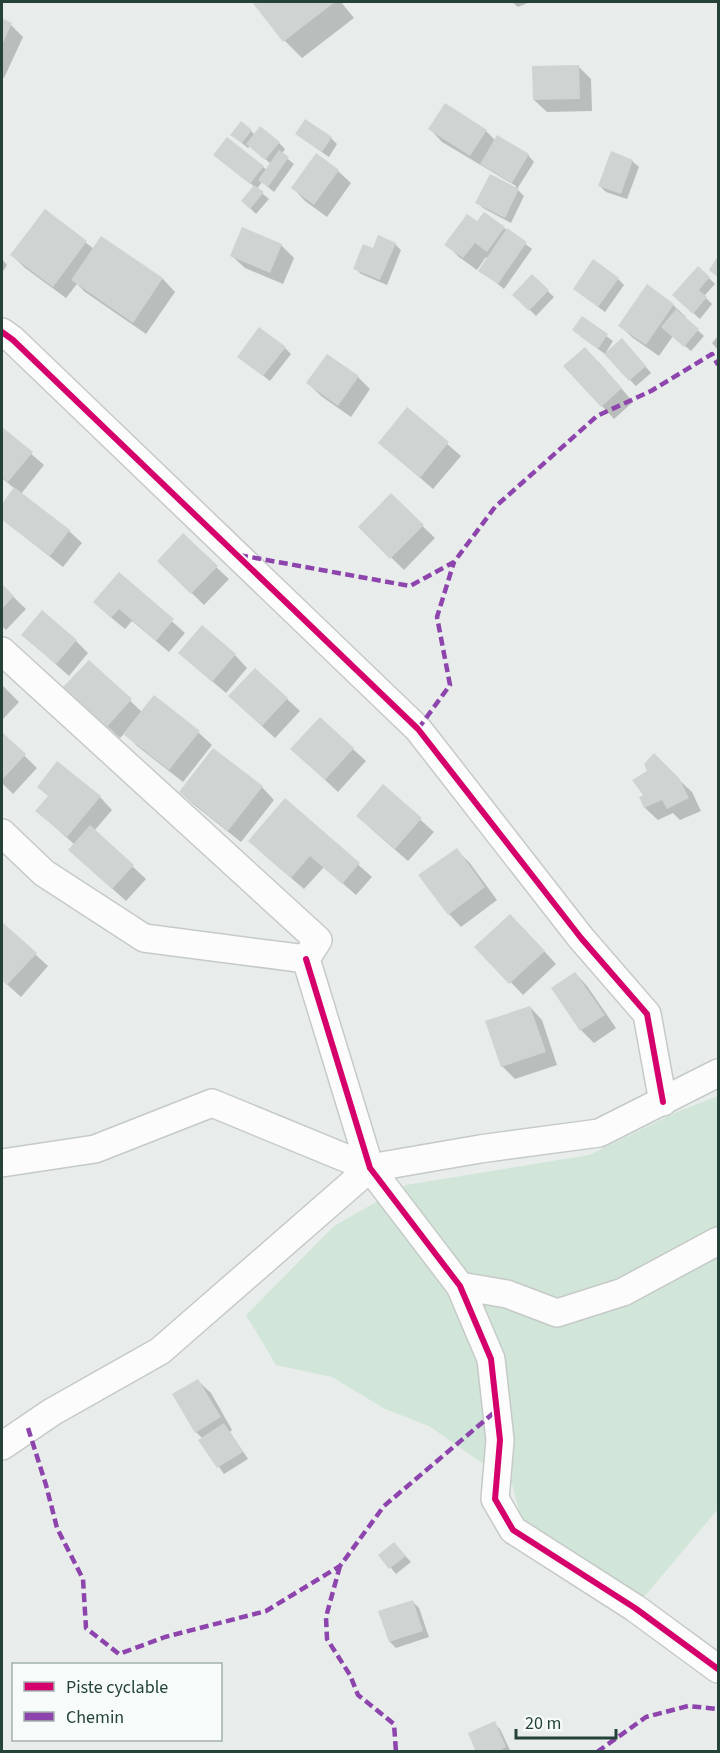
<svg xmlns="http://www.w3.org/2000/svg" width="720" height="1753" viewBox="0 0 720 1753" font-family="'Source Sans 3',sans-serif">
  <style>
    .green { fill: #d1e6d8 }
    .shadow { fill: #0003 }
    .building { fill: #cfd4d2 }
    .lines { fill: none; stroke-linecap: round; stroke-linejoin: round }
    .minor-casing { stroke: #c5cac8; stroke-width: 30 }
    .minor { stroke: #fcfcfc; stroke-width: 27 }
    .quiet { stroke: #8e44ad; stroke-width: 4.5; stroke-dasharray: 9 4.5; stroke-linecap: butt }
    .cycleway-casing { stroke: #f7fbf9; stroke-width: 10 }
    .cycleway { stroke: #d6006c; stroke-width: 6 }
  </style>
  <rect width="100%" height="100%" fill="#e8edeb"/>
  <path class="green" d="M718,1096v413l-74,88 -122,-75 -10,-38 -83,-58 -44,-17 -53,-32 -56,-12 -30,-50 88,-89 72,-41 183,-30 90,-44z"/>
  <path class="shadow" d="M254,2h87l13,16 -52,40 -17,-17z
    M512,2h18l-12,5z
    M2,20l9,5 12,12 -19,41 -2,-1z
    M579,67l12,12 1,32 -45,1 -13,-12z
    M430,129l56,2 10,10 32,14 6,7 -17,27 7,7 -13,27 -28,-15 -6,-6 38,-13 1,-3 -74,-44z
    M251,131l4,4 24,8 6,6 -3,5 12,10 -20,28 -12,-10 -5,7 12,10 -13,15 -13,-13 12,-14 -34,-26 42,6 4,3 4,-6 -21,-18 -2,2 -16,-13z
    M331,138l6,6 -8,13 -26,-18z
    M632,161l7,6 -12,32 -21,-7 -6,-6z
    M338,171l13,12 -24,34 -22,-16 -12,-13z
    M45,211l49,38 8,-11 61,41 12,13 -29,42 -61,-42 -8,-8 -11,14 -41,-30 -13,-13z
    M477,223l27,5 28,21 -28,40 -24,-19 8,-11 -2,-2 -9,13 -18,-13 -13,-13z
    M395,244l6,6 -14,35 -26,-11 -6,-6 19,-18z
    M281,245l13,13 -11,26 -38,-16 -13,-12z
    M2,259l5,6 -5,8z
    M532,276l22,21 -18,19 -21,-21z
    M709,278l6,6 -11,12 8,8 -12,15 -20,-18z
    M618,279l6,6 -19,27 -30,-23z
    M647,287l26,18 13,12 -1,2 19,17 -13,15 -18,-15 -14,20 -26,-18 -13,-12z
    M582,318l31,23 -8,13 -25,-18z
    M718,336v14l-6,-7z
    M628,346l23,27 -15,13 -6,-6z
    M285,348l6,6 -21,27 -31,-24z
    M598,361l35,41 -19,17 -12,-13z
    M358,377l12,12 -19,28 -30,-21 -13,-13z
    M407,409l54,47 -28,33 -53,-46z
    M2,429l42,36 -23,29 48,37 13,12 -19,24 -61,-48v-13l13,-17 -13,-11z
    M391,496l44,42 -31,32 -44,-43z
    M159,561l57,6 13,12 -25,26z
    M119,574l66,59 -16,19 -37,-31 -7,8 -18,-15z
    M2,586l24,23 -20,21 -4,-4z
    M23,635l53,6 12,12 -19,23z
    M235,655l12,13 -21,25 -33,-28z
    M89,662l53,50 12,-15 45,36 13,12 -29,37 -46,-36 -12,-13 -5,5 -42,-38z
    M2,685l17,17 -17,18z
    M287,699l13,12 -25,27 -32,-29z
    M320,719l46,42 -28,31 -33,-31z
    M2,734l35,34 -24,26 -11,-11z
    M678,779l14,13 9,19 -21,9 -7,-7 -15,7 -13,-12 -4,-10z
    M383,786l51,46 -26,29 -38,-33z
    M262,787l12,13 -33,42 -48,-38 -13,-12z
    M100,797l12,13 -18,21 52,48 -20,22 -43,-39 -8,-17 -38,-34z
    M286,800l86,77 -16,18 -32,-28 -20,22 -42,-36z
    M456,850l13,12 28,38 -36,27 -12,-13z
    M2,924l46,42 -27,31 -19,-17z
    M523,928l33,36 -33,31 -46,-48z
    M575,973l12,13 29,42 -22,15 -13,-13 -28,-42z
    M530,1007l12,13 15,45 -42,14 -13,-13z
    M198,1381l13,12 21,37 -2,2 18,27 -24,15 -24,-34 3,-1 -7,-7z
    M400,1550l11,12 -15,12 -16,-19z
    M413,1602l6,6 10,29 -33,11 -6,-6z
    M494,1723l6,6 11,23h-34z"/>
  <path class="building" d="M252,2h83l-52,40z
    M2,18l10,5 -10,22z
    M579,65l1,34 -47,1 -1,-34z
    M445,103l42,27 -17,26 -42,-27z
    M305,119l27,18 -10,15 -27,-18z
    M241,121l11,9 -10,13 -12,-8z
    M260,126l20,16 -15,18 -19,-16z
    M497,135l32,19 -17,29 -32,-19z
    M227,137l37,29 -14,18 -37,-29z
    M279,150l10,7 -21,30 -10,-7z
    M611,151l22,9 -12,34 -23,-8z
    M316,153l23,17 -25,35 -23,-17z
    M490,174l29,15 -14,29 -30,-15z
    M254,185l10,7 -14,17 -9,-8z
    M45,209l42,32 -34,46 -43,-32z
    M484,212l21,15 -18,25 -12,-9 -12,15 -19,-13 23,-31 10,7z
    M242,227l40,17 -12,29 -40,-17z
    M507,228l20,14 -29,42 -20,-13z
    M378,235l18,8 -16,37 -27,-11 10,-25 10,4z
    M101,236l62,42 -30,45 -62,-43z
    M718,256v21l-9,-7z
    M593,259l26,19 -21,29 -25,-18z
    M698,266l12,11 -11,13 8,7 -14,17 -21,-19z
    M532,274l17,16 -20,21 -17,-16z
    M647,284l27,20 -28,41 -28,-19z
    M676,309l23,20 -15,18 -23,-20z
    M582,316l26,18 -10,15 -26,-19z
    M259,327l27,20 -23,29 -26,-19z
    M622,338l24,28 -17,15 -25,-27z
    M585,347l37,41 -21,19 -38,-41z
    M327,354l32,22 -21,30 -32,-23z
    M407,407l42,35 -29,36 -42,-35z
    M2,427l31,25 -25,30 -6,-5z
    M14,487l56,43 -20,26 -48,-36v-16z
    M391,493l33,32 -34,34 -32,-32z
    M183,533l35,33 -27,28 -34,-33z
    M119,572l55,47 -18,22 -37,-32 -8,9 -18,-16z
    M2,584l12,12 -12,13z
    M42,610l35,30 -21,24 -35,-29z
    M202,625l34,29 -24,28 -34,-29z
    M89,660l43,39 -25,28 -44,-40z
    M255,668l33,30 -26,28 -34,-30z
    M154,695l46,36 -31,39 -46,-36z
    M320,717l34,31 -29,32 -35,-31z
    M2,732l24,22 -24,26z
    M213,748l50,38 -35,45 -49,-39z
    M654,753l25,25 10,20 -22,11 -5,-9 -18,8 -5,-11 4,-2 -11,-15 15,-9 -3,-7z
    M57,761l44,35 -34,41 -32,-26 13,-15 -11,-9z
    M383,784l39,34 -27,31 -39,-33z
    M285,798l75,65 -18,21 -32,-28 -19,22 -43,-37z
    M90,825l44,40 -22,24 -44,-39z
    M457,848l28,39 -37,28 -30,-40z
    M510,914l35,37 -36,33 -35,-37z
    M2,922l35,31 -30,32 -5,-5z
    M575,972l30,43 -25,16 -29,-43z
    M530,1006l16,46 -45,15 -16,-46z
    M198,1379l23,38 -26,16 -23,-39z
    M224,1423l19,29 -26,16 -19,-28z
    M394,1542l12,14 -17,13 -11,-14z
    M413,1600l10,31 -34,11 -11,-31z
    M495,1721l11,26 -9,5h-21l-8,-19z"/>
  <g class="lines">
    <defs>
      <path id="minor" d="M2,332l11,8 405,389 163,209 66,76 16,88
        M2,651l316,289 -12,19 -162,-21 -100,-65 -42,-40
        M306,959l64,209 90,118 31,73 9,81 -5,59 18,31 122,78 83,61
        M2,1163l93,-14 117,-46 158,65 110,-19 119,-16 119,-60
        M460,1286l47,8 50,19 66,-21 95,-51
        M2,1446l50,-34 108,-61 210,-183"/>
    </defs>
    <use href="#minor" class="minor-casing"/>
    <use href="#minor" class="minor"/>
    <path class="quiet" d="M239,555l171,31 44,-24 41,-55 102,-91 54,-25 61,-37 6,11
      M418,729l32,-44 -13,-68 17,-55
      M28,1428l18,57 11,43 26,51 3,49 33,26 46,-17 101,-26 74,-45 44,-60 113,-96
      M340,1566l-14,51 1,22 23,36 8,20 36,29 2,28
      M597,1752l49,-35 42,-11 30,3"/>
    <defs>
      <path id="cycleway" d="M2,332l11,8 405,389 163,209 66,76 16,88
        M306,959l64,209 90,118 31,73 9,81 -5,59 18,31 122,78 83,61"/>
    </defs>
    <use href="#cycleway" class="cycleway-casing"/>
    <use href="#cycleway" class="cycleway"/>
  </g>
  <rect width="720" height="1753" fill="none" stroke="#24423a" stroke-width="6"/>
  <rect x="12" y="1663" width="210" height="78" fill="#f7fbf9" stroke="#a3b1ad" stroke-width="1.5"/>
  <rect x="24" y="1682" width="30" height="9" fill="#d6006c" stroke="#a3b1ad" stroke-width="1.5"/>
  <text x="66" y="1693" font-size="18" fill="#24423a">Piste cyclable</text>
  <rect x="24" y="1712" width="30" height="9" fill="#8e44ad" stroke="#a3b1ad" stroke-width="1.5"/>
  <text x="66" y="1723" font-size="18" fill="#24423a">Chemin</text>
  <path d="M516 1729v9h100v-9" fill="none" stroke="#24423a" stroke-width="3"/>
  <text x="525" y="1729" font-size="18" fill="#24423a" stroke="#f7fbf9" stroke-width="4.5" paint-order="stroke">20 m</text>
</svg>
